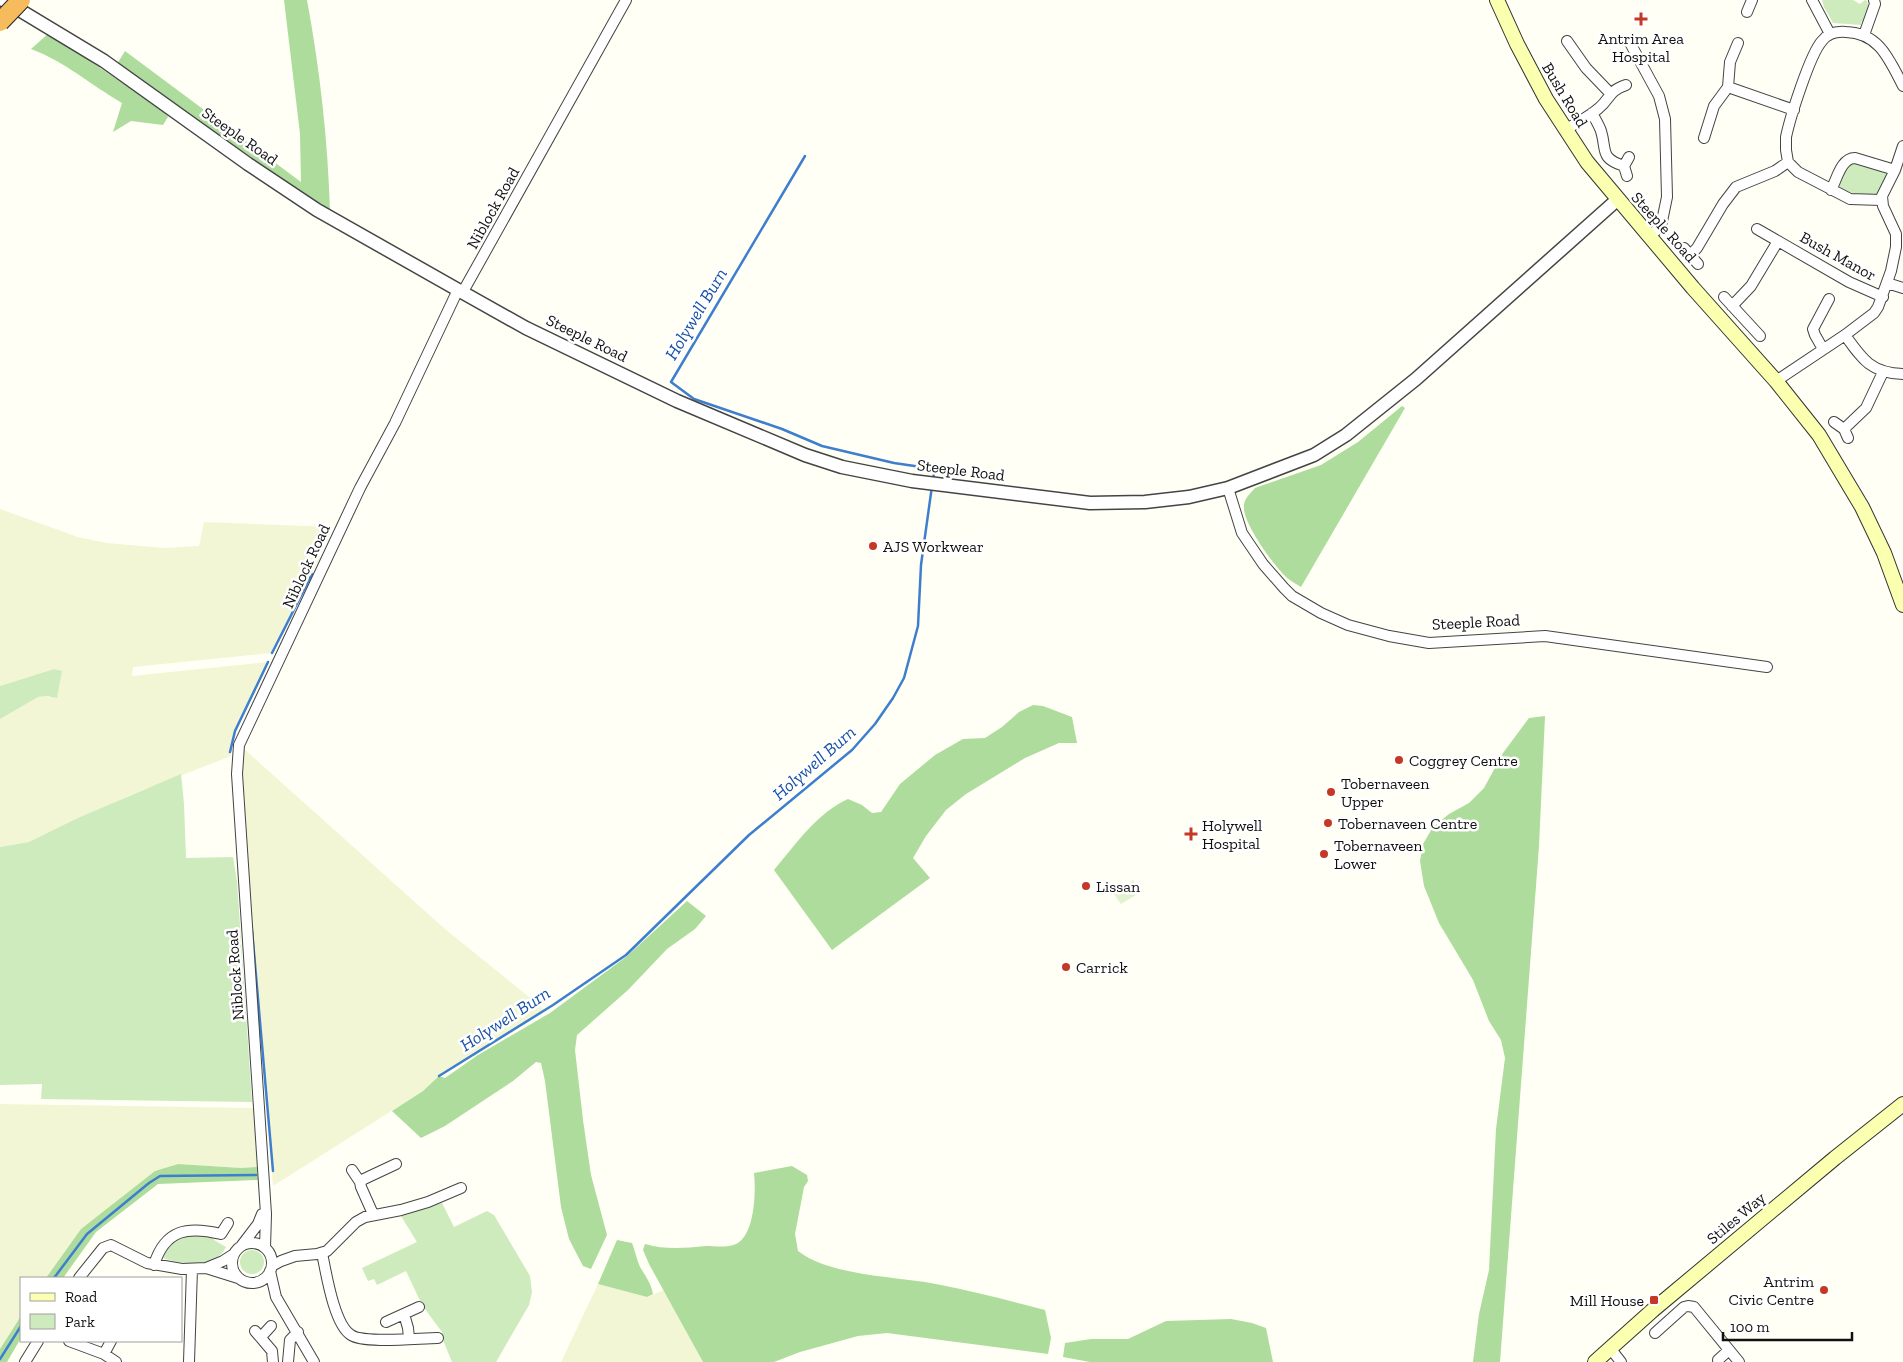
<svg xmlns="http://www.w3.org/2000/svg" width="1903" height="1362" viewBox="0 0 1903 1362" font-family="'Zilla Slab',serif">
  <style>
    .farmland { fill: #f3f6d4 }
    .green { fill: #cdebbd }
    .forest { fill: #aedc9c }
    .pitch { fill: #e0f2cf }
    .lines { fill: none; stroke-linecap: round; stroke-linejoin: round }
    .stream { stroke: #3e7ecf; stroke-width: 2.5 }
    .minor-casing { stroke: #444; stroke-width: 12 }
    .tertiary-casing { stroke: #444; stroke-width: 15 }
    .secondary-casing { stroke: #333; stroke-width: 16 }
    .minor { stroke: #fff; stroke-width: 10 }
    .tertiary { stroke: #fff; stroke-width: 12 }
    .secondary { stroke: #fbffb0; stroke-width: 14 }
    .motorway-bridge-casing { stroke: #222; stroke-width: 20; stroke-linecap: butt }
    .motorway-bridge { stroke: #f5bb5c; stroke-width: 18 }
    .poi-dot { fill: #c43825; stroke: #fff; stroke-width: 2 }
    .labels { text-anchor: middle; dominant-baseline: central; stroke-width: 5; stroke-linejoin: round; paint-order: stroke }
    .poi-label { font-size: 16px; fill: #111; stroke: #fff; text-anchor: start }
    .street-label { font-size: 16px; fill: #111; stroke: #fff }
    .water-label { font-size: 18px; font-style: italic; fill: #1750a6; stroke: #fff }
  </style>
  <rect width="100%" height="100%" fill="#fffff5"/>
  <path class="farmland" d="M0,509l78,28 29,6 58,5 34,-2 5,-24 129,5 -7,16 -5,2 -3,8 2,4 -48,96 -139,14 -1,9 136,-14 -33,69 -6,20 2,5 -100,39 -102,47 -29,5v-128l37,-22 9,-1 4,2 4,-29 -54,17z
    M243,748l202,181 99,80 -105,67 -16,15 -150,95 -23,-278 -9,-145z
    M0,1104l254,4 3,59 -16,1 -63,-4 -23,7 -74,58 -35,49h-25v38l-21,33z
    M598,1284l49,13 17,-7 39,72h-142z"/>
  <path class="green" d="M1822,0h31l7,4 5,-4 2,1 2,7 -6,15 -2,-1v3l-28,-2 -9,-16z
    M1853,161l36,12 -9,18 -7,5 -20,-2 -15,-7 6,-17z
    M54,669l8,2 -5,27 -11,-2 -8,1 -38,22v-33z
    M181,774l3,30 2,54 47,-1 4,24 15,221 -211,-3 1,-15 -42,1v-238l29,-5 49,-24z
    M442,1203l12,24 33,-16 7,4 36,61 2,16 -3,13 -33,57h-44l-9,-22 -1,-8 -20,-27 -16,-34 -29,14 -3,-6 -6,2 -6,-13 55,-26 -16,-26z
    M193,1234l19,2 2,4 12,7c-10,21 -43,18 -63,11 4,-15 16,-20 30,-24z
    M240 1262a12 12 0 1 1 24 0a12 12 0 1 1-24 0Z"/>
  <path class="forest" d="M284,0h23c13,70 21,141 23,212l-213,-148 8,-13 176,131 -1,-48z
    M49,33l117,80 2,4 -5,8 -32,-4 -18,11 9,-29c-31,-18 -58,-42 -91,-54z
    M1402,406l3,2 -104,179c-5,-3 -10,-6 -14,-9 -12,-11 -43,-53 -43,-70 -1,-9 6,-14 11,-20l66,-23 37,-23z
    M1033,705l10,1 29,11 5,26h-18l-34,15 -59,36 -20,16 -20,26 -13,22 17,20 -98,72 -58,-80c22,-26 43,-57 74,-71l14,6 10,8 9,-1 19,-28 35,-29 28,-16 22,-1 17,-11 17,-15z
    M1545,716l-6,130 -39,516h-27l6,-48 10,-44 7,-141 9,-71 -4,-18 -12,-19 -16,-41 -34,-57 -15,-37 -4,-25 3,-17 10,-17 16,-13 20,-11 15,-15 19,-35 26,-35z
    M687,901l19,15 -11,13 -28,20 -39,41 -51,45 -2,15 8,70 8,55 16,60 -16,34 -8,-3 -14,-27 -8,-32 -16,-126 -4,-18 -5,-1 -23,19 -68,45 -24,12 -29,-27 31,-20 16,-15 6,2 33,-23 72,-42 76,-56z
    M178,1164l63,4 16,-1 1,13 -100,4 -62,48 -33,46h-17l35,-49 74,-58z
    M792,1166l15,9 1,6 -4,6 -9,47 3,17c33,26 102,25 143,34 35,7 70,16 104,25l6,28 -3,16 -161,-21 -29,3 -58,16 -26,10h-71l-54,-98 -6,-14 2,-6c22,6 38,4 61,2 9,0 21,2 30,-2 19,-9 20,-53 18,-71z
    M617,1240l15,3c3,8 5,17 8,24 6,10 11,16 13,27l-6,3 -49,-13z
    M21,1316v22l-14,24h-7v-13z
    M1231,1319l21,4 14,5 7,34h-183l-27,-5 2,-14 26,-4h37l38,-18z"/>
  <path class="pitch" d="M1133,880l8,12 -20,12 -7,-10z"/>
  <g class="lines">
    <path class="stream" d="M805,156l-134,226 23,17 88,30 40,17 72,17 41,6 -2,10
      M272,653l40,-79
      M230,752l5,-21 33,-69
      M252,930l21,241
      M439,1076l114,-71 73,-50 123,-120 103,-85 23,-26 18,-26 11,-20 14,-52 3,-61 11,-79
      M54,1278l33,-44 62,-51 11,-7 96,-1
      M0,1359l21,-33"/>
    <defs>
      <path id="minor" d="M1812,0l18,34
        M1747,12l5,-12
        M1864,35l11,-31 -1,-4
        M1567,41l19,27 24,25
        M1629,41l30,55 6,23 2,78 -6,29 -11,10
        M1728,87l66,23
        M1592,113c3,6 7,12 9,18 6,19 -2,27 23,35
        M1565,130c11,-7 24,-13 34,-22 12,-10 9,-17 27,-23
        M1704,138l10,-32 14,-19 2,-25 8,-19
        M1627,176l-3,-10 5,-9
        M1831,190c6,-11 10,-32 24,-32l40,12
        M1881,200l-31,-1 -52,-27 -10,-10 -2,-12v-13c4,-19 24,-83 36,-96 6,-8 14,-10 24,-9 33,1 43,27 57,54
        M1757,229l92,53 34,15
        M1684,248l14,16
        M1690,255l7,-7 26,-44 13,-17 39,-16 13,-9
        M1887,283l16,5
        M1724,297l36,39
        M1732,306l19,-20 27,-45
        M1845,335c17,24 26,38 58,39
        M1823,349l-8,-14 -2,-6 16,-30
        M1776,381l69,-46 29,-22 4,-6 13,-36 5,-24v-13l-13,-28 -1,-10 13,-26 8,-24
        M1834,422l10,7 4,9
        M1844,429l22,-21 17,-36
        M1228,488l14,45 21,31 21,24 8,8 29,17 27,12 41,11 40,7 116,-7 222,31
        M352,1170l8,12
        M373,1214l-12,-27 -1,-5 4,-3 32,-15
        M232 1263a20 20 0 1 1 40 0a20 20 0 1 1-40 0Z
        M242,1245l16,-21 4,-10
        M265,1248l1,-34 -29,-440 2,-29 121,-257 35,-65 61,-129 9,-6 161,-288
        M322,1253c4,19 12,72 29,82 13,9 69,3 87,3
        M154,1265c11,-36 34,-39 67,-31l7,-11
        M272,1266l9,-5 14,-5 22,-2 10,-3 29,-29 9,-5 36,-7 27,-8 33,-14
        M206,1268l32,10
        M270,1271l6,26 38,65
        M79,1278l24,-30 8,-3 36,18 35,6 24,-1 17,-7 11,-7
        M404,1314l4,14 1,10
        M386,1322l33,-15
        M255,1331l17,20 1,11
        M1655,1333l29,-26 4,-1 6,1 45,55
        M261,1337l10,-11
        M69,1341l35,13 12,8
        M1610,1348l11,14
        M104,1354l7,-13
        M1718,1360l11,-10
        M25,1362l13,-21
        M189,1362l3,-93
        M288,1362l2,-22 8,-8"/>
      <path id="tertiary" d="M3,0l101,61 144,103 69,46 143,81 66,37 151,73 128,54 37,12 70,14 178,22 55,-1 44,-5 39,-9 86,-33 32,-20 70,-56 202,-180"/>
      <path id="secondary" d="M1497,0l20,44 29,55 41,63 106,126 83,93 43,54 43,72 22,46 19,52
        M1595,1362l58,-52 182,-152 68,-54"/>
    </defs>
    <use href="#minor" class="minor-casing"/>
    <use href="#tertiary" class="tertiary-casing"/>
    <use href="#secondary" class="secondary-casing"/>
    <use href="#minor" class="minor"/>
    <use href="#tertiary" class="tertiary"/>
    <use href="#secondary" class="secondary"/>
    <defs>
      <path id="motorway-bridge" d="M0,22l21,-22"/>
    </defs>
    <use href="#motorway-bridge" class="motorway-bridge-casing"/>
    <use href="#motorway-bridge" class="motorway-bridge"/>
  </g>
  <g class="poi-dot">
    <path d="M1638.5 11.5h5v5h5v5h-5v5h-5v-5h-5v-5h5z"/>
    <circle cx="873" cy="546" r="5"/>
    <circle cx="1399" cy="760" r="5"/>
    <circle cx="1331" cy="792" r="5"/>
    <circle cx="1328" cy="823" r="5"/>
    <path d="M1188.5 826.5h5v5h5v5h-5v5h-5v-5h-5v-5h5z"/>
    <circle cx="1324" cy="854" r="5"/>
    <circle cx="1086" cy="886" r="5"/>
    <circle cx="1066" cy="967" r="5"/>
    <circle cx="1824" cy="1290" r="5"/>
    <rect x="1649" y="1295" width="10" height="10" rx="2.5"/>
  </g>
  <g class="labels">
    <g class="poi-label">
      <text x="1641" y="38" text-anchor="middle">Antrim Area<tspan x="1641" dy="18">Hospital</tspan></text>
      <text x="883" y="546">AJS Workwear</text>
      <text x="1409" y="760">Coggrey Centre</text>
      <text x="1341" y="783">Tobernaveen<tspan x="1341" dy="18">Upper</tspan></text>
      <text x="1338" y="823">Tobernaveen Centre</text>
      <text x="1202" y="825">Holywell<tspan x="1202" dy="18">Hospital</tspan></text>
      <text x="1334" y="845">Tobernaveen<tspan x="1334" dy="18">Lower</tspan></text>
      <text x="1096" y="886">Lissan</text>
      <text x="1076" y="967">Carrick</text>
      <text x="1814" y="1281" text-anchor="end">Antrim<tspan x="1814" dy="18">Civic Centre</tspan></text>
      <text x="1644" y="1300" text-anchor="end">Mill House</text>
    </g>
    <g class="street-label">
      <text transform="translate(1565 95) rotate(59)">Bush Road</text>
      <text transform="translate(240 136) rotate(35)">Steeple Road</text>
      <text transform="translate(493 208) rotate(-61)">Niblock Road</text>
      <text transform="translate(1664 227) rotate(48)">Steeple Road</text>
      <text transform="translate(1838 256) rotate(29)">Bush Manor</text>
      <text transform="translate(587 338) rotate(26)">Steeple Road</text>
      <text transform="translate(961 470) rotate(7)">Steeple Road</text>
      <text transform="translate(306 566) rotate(-65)">Niblock Road</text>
      <text transform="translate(1476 622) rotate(-3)">Steeple Road</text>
      <text transform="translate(235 975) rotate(-94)">Niblock Road</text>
      <text transform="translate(1736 1218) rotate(-40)">Stiles Way</text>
    </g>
    <g class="water-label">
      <text transform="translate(696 314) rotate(-59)">Holywell Burn</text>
      <text transform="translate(814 763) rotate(-41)">Holywell Burn</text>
      <text transform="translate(505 1019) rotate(-33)">Holywell Burn</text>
    </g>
  </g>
  <rect x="20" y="1277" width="162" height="65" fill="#ffffff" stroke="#a0a0a0"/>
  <rect x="30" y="1293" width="25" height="8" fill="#fbffb0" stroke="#a0a0a0"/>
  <text x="65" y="1302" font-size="15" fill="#111111">Road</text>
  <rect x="30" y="1314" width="25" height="15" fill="#cdebbd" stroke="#a0a0a0"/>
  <text x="65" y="1327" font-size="15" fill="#111111">Park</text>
  <path d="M1723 1332v8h129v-8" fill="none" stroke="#111111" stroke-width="2.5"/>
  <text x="1730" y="1332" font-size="15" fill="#111111" stroke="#ffffff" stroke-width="4" paint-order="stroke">100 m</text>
</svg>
